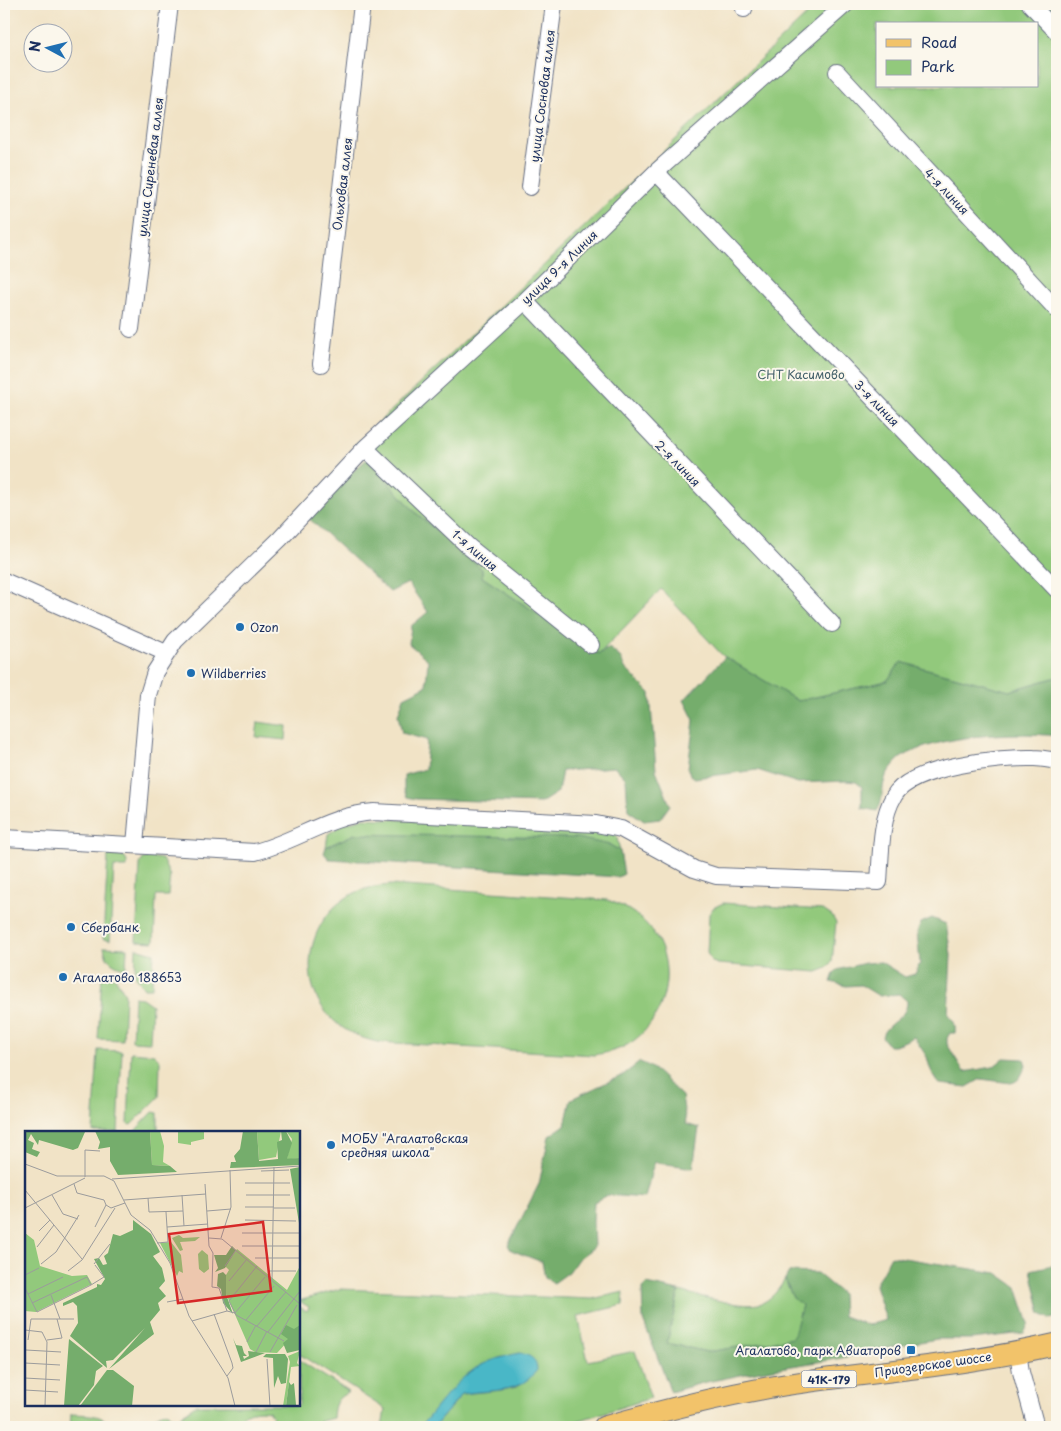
<svg xmlns="http://www.w3.org/2000/svg" width="1061" height="1431" viewBox="0 0 1061 1431" font-family="'Playpen Sans',sans-serif">
  <style>
    .green { fill: #92c97c; stroke: #567c6d; fill-rule: evenodd }
    .forest { fill: #75ad6c; stroke: #486e65 }
    .water { fill: #4ab7c7; stroke: #327392 }
    .lines { fill: none; stroke-linecap: round; stroke-linejoin: round }
    .minor-casing { stroke: #666e82; stroke-width: 18 }
    .major-casing { stroke: #666e82; stroke-width: 23 }
    .minor { stroke: #fff; stroke-width: 16 }
    .major { stroke: #f2c36a; stroke-width: 21 }
    .poi-dot { fill: #1f6fb2; stroke: #fbf7ec; stroke-width: 2 }
    .labels { text-anchor: middle; dominant-baseline: central; stroke-width: 4; stroke-linejoin: round; paint-order: stroke }
    .shield { fill: #fbf7ec; stroke: #5e6b89; stroke-width: 1 }
    .shield-label { font-size: 11px; font-weight: bold; fill: #1b2f5e }
    .street-label { font-size: 12px; fill: #1b2f5e; stroke: #fbf7ec }
    .park-label { font-size: 12px; fill: #3f5d67; stroke: #fbf7ec }
    .poi-label { font-size: 12px; fill: #1b2f5e; stroke: #fbf7ec; text-anchor: start }
    .inset-road { fill: none; stroke: #9b9b9c; stroke-width: 1 }
    .view { fill: #d62828; fill-opacity: 0.15; stroke: #d62828; stroke-width: 2.5 }
    .inset-edge { fill: none; stroke: #1b2f5e; stroke-width: 2.5 }
  </style>
  <rect width="100%" height="100%" fill="#fbf7ec"/>
  <filter id="ink" filterUnits="userSpaceOnUse"><feTurbulence type="fractalNoise" baseFrequency=".02" numOctaves="2"/><feDisplacementMap in="SourceGraphic" scale="10" xChannelSelector="R" yChannelSelector="G"/><feConvolveMatrix kernelMatrix="1 2 1 2 8 2 1 2 1" color-interpolation-filters="sRGB"/></filter>
  <filter id="wash" filterUnits="userSpaceOnUse"><feTurbulence type="fractalNoise" baseFrequency=".0096" numOctaves="4" result="noise"/><feDisplacementMap in="SourceGraphic" scale="20" xChannelSelector="R" yChannelSelector="G"/><feGaussianBlur stdDeviation="1.12" result="paint"/><feColorMatrix in="noise" values="0 0 0 0 0 0 0 0 0 0 0 0 0 0 0 0 0 1.4 0 .05"/><feComposite in="paint" operator="in"/></filter>
  <g filter="url(#wash)">
    <rect width="100%" height="100%" fill="#f1e3c6"/>
    <path class="green" d="M818,4h239v673l-48,14 -108,-29 -14,19 -89,20 -76,-46 -61,-66 -62,65 -117,-77v-8l-65,-55 -62,-69zM877,24h160v62h-160z
      M258,722l29,4 -1,14 -30,-3z
      M364,818l233,12 19,4 4,17 -10,-6 -255,-11 -29,13 2,-13 15,-10z
      M108,855l16,1 3,6v5h-13l-4,73 -7,-1z
      M149,857l13,2 8,17 -2,20h-12l-2,46 -18,-1 4,-77 3,-5z
      M391,885l216,15c17,6 30,13 42,27 31,36 18,95 -22,118 -10,6 -22,8 -33,10l-217,-13c-17,-4 -31,-10 -44,-22 -40,-38 -25,-107 24,-128 11,-5 22,-6 34,-7z
      M723,903l100,7 9,6 4,7 -4,39 -5,6 -10,4 -99,-8 -6,-2 -5,-9 2,-39 4,-6z
      M104,947l23,1 -1,21c-13,-5 -20,-7 -22,-22z
      M136,948l18,5 -2,35h-8l-9,-13z
      M102,975l13,2 10,17 -2,46 -25,-1z
      M134,997l8,1 10,7 -2,37 -18,-1z
      M98,1050l24,1 -4,81h-25z
      M131,1052l23,2 6,6 -1,37 -28,28 -3,-1z
      M153,1112l5,1v19h-24z
      M785,1279l8,19 10,7 -10,34 -86,13 -40,-9 12,-52c18,4 70,20 85,11 9,-5 16,-14 21,-23z
      M340,1289l252,10 32,-7 -1,13 -45,11 10,45 47,-10 16,47 -93,29h-124l28,-33 40,-4 15,-3 -13,-31 -28,12 -11,9 -45,50h-40l3,-5 2,-13 -86,-55v-47l8,4 2,-4 -10,-6z
      M299,1360l50,32c-13,6 -15,12 -16,26l-35,9h-21l-8,-16c-15,-3 -29,2 -36,16h-96l15,-5c3,-6 10,-12 17,-9l6,7 20,-15h104z
      M71,1414c15,1 32,-1 41,13h-42z"/>
    <path class="forest" d="M367,459l50,55 65,55v8l117,77 10,-6 11,9 5,11 25,25 6,77 14,35 -10,14 -16,2 -16,-11 -2,-31 -11,-12 -53,4 -4,21 -17,11 -125,-4 -9,-2 -3,-7v-15l21,-6 2,-29 -25,-7 -4,-18 6,-18 22,-11 2,-26 -19,-16 2,-18 17,-14 -20,-29 -18,9 -86,-78z
      M725,657l73,44 89,-20 14,-19 108,29 48,-14v59c-43,-5 -117,-1 -155,21 -5,3 -9,9 -13,14 -9,11 -4,29 -12,40l-15,-3v-21l-6,-5 -10,-1 -48,2 -41,-13 -62,8 -5,-3 -2,-7 6,-48 -10,-20z
      M355,834l222,4 33,7 10,6 4,23 -6,3 -289,-18 -5,-6 2,-6z
      M932,918l14,6 5,31 -3,60c6,5 8,9 7,18h-5l-3,5v6l17,28 29,-5 11,-9 20,1 2,6c-4,8 -5,16 -15,18l-30,-4 -14,8 -27,-3 -4,-3 -6,-13 -3,-11 -13,-20 -20,9h-5l-7,-9c3,-15 26,-18 25,-36l-8,-7 -20,2 -18,-11 -15,1 -15,-4 3,-9 3,-3 28,-7 16,-1 24,15 10,-3 5,-11 -3,-31 4,-9z
      M640,1062c18,6 28,22 42,34l4,28 13,4 -6,40 -39,-6 -9,36 -38,-3 -13,7 -1,20 1,25 -16,12 -9,13 -15,11 -9,-5 -3,-16 -31,-12 -3,-5 31,-61 10,-48 16,-11 6,-26 52,-24z
      M891,1256l106,17 20,14 12,37 -5,9 -52,6h-35l-56,10 -44,10 -77,12 -58,12 -31,9 -28,-72 -1,-32 5,-4 32,7 -12,52 40,9 86,-14 9,-33 -9,-7 -8,-19 4,-7 28,1 25,21 1,22 25,9 18,-5 -11,-35z
      M1057,1264v53l-7,2 -9,-5 -10,-44z"/>
    <path class="water" d="M520,1353c10,3 17,5 17,17 -18,25 -48,19 -75,24l-28,33h-14c17,-20 34,-45 56,-59 13,-8 29,-12 44,-15z"/>
  </g>
  <g filter="url(#ink)">
    <g class="lines">
      <defs>
        <path id="minor" d="M1030,4l27,28
          M744,9l1,-5
          M837,72l220,238
          M656,172l401,418
          M530,187l24,-183
          M525,301l307,323
          M131,329l39,-325
          M321,364l41,-360
          M365,448l104,99 122,98
          M4,581l162,72
          M4,838l251,14c42,-11 74,-37 119,-40l222,12 25,5 73,40 22,7 163,6c2,-26 1,-63 15,-86 16,-30 108,-39 140,-38 8,0 16,2 23,3
          M135,845l13,-150 7,-23 20,-31 105,-102 85,-91 160,-147 131,-129 190,-168
          M1018,1352l3,20 15,55"/>
        <path id="major" d="M604,1427c60,-17 119,-32 180,-42 91,-14 184,-20 273,-41"/>
      </defs>
      <use href="#minor" class="minor-casing"/>
      <use href="#major" class="major-casing"/>
      <use href="#minor" class="minor"/>
      <use href="#major" class="major"/>
    </g>
  </g>
  <g class="poi-dot">
    <circle cx="240" cy="627" r="5"/>
    <circle cx="191" cy="673" r="5"/>
    <circle cx="71" cy="927" r="5"/>
    <circle cx="63" cy="977" r="5"/>
    <circle cx="331" cy="1145" r="5"/>
    <rect x="906" y="1345" width="10" height="10" rx="2.5"/>
  </g>
  <g class="labels">
    <rect class="shield" x="801.5" y="1370.5" width="55" height="17" rx="4"/>
    <g class="shield-label">
      <text x="829" y="1379">41К-179</text>
    </g>
    <g class="street-label">
      <text transform="translate(542 96) rotate(-83)">улица Сосновая аллея</text>
      <text transform="translate(150 167) rotate(-83)">улица Сиреневая аллея</text>
      <text transform="translate(342 184) rotate(-83)">Ольховая аллея</text>
      <text transform="translate(947 191) rotate(47)">4-я линия</text>
      <text transform="translate(559 267) rotate(-44)">улица 9-я Линия</text>
      <text transform="translate(877 403) rotate(46)">3-я линия</text>
      <text transform="translate(678 463) rotate(46)">2-я линия</text>
      <text transform="translate(475 550) rotate(41)">1-я линия</text>
      <text transform="translate(933 1364) rotate(-8)">Приозерское шоссе</text>
    </g>
    <g class="park-label">
      <text x="801" y="374">СНТ Касимово</text>
    </g>
    <g class="poi-label">
      <text x="250" y="627">Ozon</text>
      <text x="201" y="673">Wildberries</text>
      <text x="81" y="927">Сбербанк</text>
      <text x="73" y="977">Агалатово 188653</text>
      <text x="341" y="1138">МОБУ "Агалатовская<tspan x="341" dy="14">средняя школа"</tspan></text>
      <text x="901" y="1350" text-anchor="end">Агалатово, парк Авиаторов</text>
    </g>
  </g>
  <g transform="translate(25 1131)">
    <rect width="275" height="275" fill="#f1e3c6"/>
    <path d="M125,0h10l4,15 -1,16 7,4 -18,-1zM153,0h26v8l-13,3v3l-13,-2zM232,0h24l-5,26 -17,3zM261,0h14v27l-25,3 12,-3 5,-19zM0,102l9,7 6,26 32,10 15,-1 5,9 -56,28 -11,-1zM154,104l4,3 17,-1 -5,4 -15,1 3,8 -3,1 -8,-13zM146,111l10,13 2,18 -4,-2 -2,5 -17,-33zM212,118l50,41 13,-24v62l-23,25 -22,-1 -5,-3 -24,-55 -3,-14 6,-10 -4,-4zM177,119l6,5 1,14 -5,4 -5,-4 -1,-15zM275,220l-3,12 3,3 -9,1 -5,39h-3l7,-44 -2,-6z" fill="#92c97c"/>
    <path d="M0,0h64l-4,1 -7,16 -5,2 -34,-10 -1,5 -7,-11 -3,6 6,3 -2,6 8,3 -3,5 -12,-5zM70,0h55l2,34 18,1 7,6 -59,3 -8,-14v-14l-12,2 2,-7zM218,0h14l2,30 19,-2 -1,-17 5,-2 -1,-9h5l6,12 -5,16h-5l18,-1v7l-70,3 1,-6h5l-2,-6 6,-7zM275,36v62l-10,-60zM108,89l18,14 9,18 -7,4 9,12 3,13 -6,7 7,8 -8,7 2,7 -10,12 4,12 -45,35 36,-41 -32,32 -7,1 1,7 -37,-32 8,-13 -1,-17 -4,-4 -10,4v-3l34,-16v-3l4,1 4,-6 -11,-20 5,-1 4,7 4,-1 -3,-8 4,-3 5,-19 7,2 13,-6zM207,115l4,4 -11,18 -10,4 3,-4 -4,-13h12zM198,141l3,3v19l7,20 -10,-11 -2,-14 -4,-3 1,-12zM261,194l8,4 6,-4v25l-13,3 -4,-10 5,-4 -7,-5zM208,207l3,7 6,1 2,7 3,3h-4l1,3 5,-3 -1,-5 17,2 -24,9zM44,208l34,27 -7,5 -2,14 -16,21h-14zM241,223h19l3,5 -2,24 -5,1 -3,-8 -4,12 -1,-30 -10,-1zM82,239h6l21,16 -2,20h-52zM264,251l2,3 3,-2 2,22 -10,1z" fill="#75ad6c"/>
    <path class="inset-road" d="M0,33l32,12h47l10,5 17,34 19,15 20,33 19,53 39,62 7,28M236,40l28,-1M60,46v-27l15,1M87,48l188,-13M220,52h45M49,53l3,9 27,7 2,5M180,53l4,62 4,7 -1,34 7,1 8,23M0,59l57,69M27,64l11,19 15,5M157,64l2,31M221,64h44M123,67l1,14 34,-1M99,69l82,-6M220,76h29M0,77l60,-30M249,77h21M182,80l24,-2M220,89l51,1M70,96l11,-22 5,3 14,-5M142,96l41,-3M14,100l11,-11M217,102h58M184,107l13,1 78,65M196,107l10,-31 -1,-37M132,112l11,-1 -2,-30M217,115h58M12,116l17,-22M230,127h45M16,133l15,-12 23,-37M69,133l16,-20M200,135l11,-16M232,135l-28,35 7,14 48,26M43,140l14,-11 33,-52M243,140h28M0,144l14,-7M247,149l2,-113M204,150l18,-22M66,154l13,-8 -9,-12M0,157l12,24 54,-27 -4,-8 -55,26M3,163l35,-17M26,164l9,24M142,171l16,-3M202,180l8,2 30,-36M189,183l18,49 1,5 -6,8M221,189l28,-34M167,190l35,-10M232,195l29,-34M0,199l17,2 5,10 -2,64M243,201l32,-41M3,209l3,-21h43M22,209l15,-2 -5,-19M222,211l9,-17M1,219l35,2M231,221l11,-21M245,221l27,-47M242,228l3,47M0,232l35,2M0,247l35,2M0,259l33,2"/>
    <path class="view" d="M238,91l8,69 -93,12 -9,-69z"/>
    <rect width="275" height="275" class="inset-edge"/>
  </g>
  <rect width="1061" height="1431" fill="none" stroke="#fbf7ec" stroke-width="20"/>
  <rect x="876" y="22" width="162" height="65" fill="#fbf7ec" stroke="#a1a7b3"/>
  <rect x="886" y="39" width="25" height="8" fill="#f2c36a" stroke="#a1a7b3"/>
  <text x="921" y="48" font-size="15" fill="#1b2f5e">Road</text>
  <rect x="886" y="60" width="25" height="15" fill="#92c97c" stroke="#a1a7b3"/>
  <text x="921" y="72" font-size="15" fill="#1b2f5e">Park</text>
  <g transform="translate(48 48) rotate(277)"><circle r="24" fill="#fbf7ec" stroke="#a1a7b3"/>
  <path d="M0-4L9 19L0 12L-9 19Z" fill="#1f6fb2"/>
  <text y="-8" font-size="14" font-weight="bold" text-anchor="middle" fill="#1b2f5e">N</text>
  </g>
</svg>
